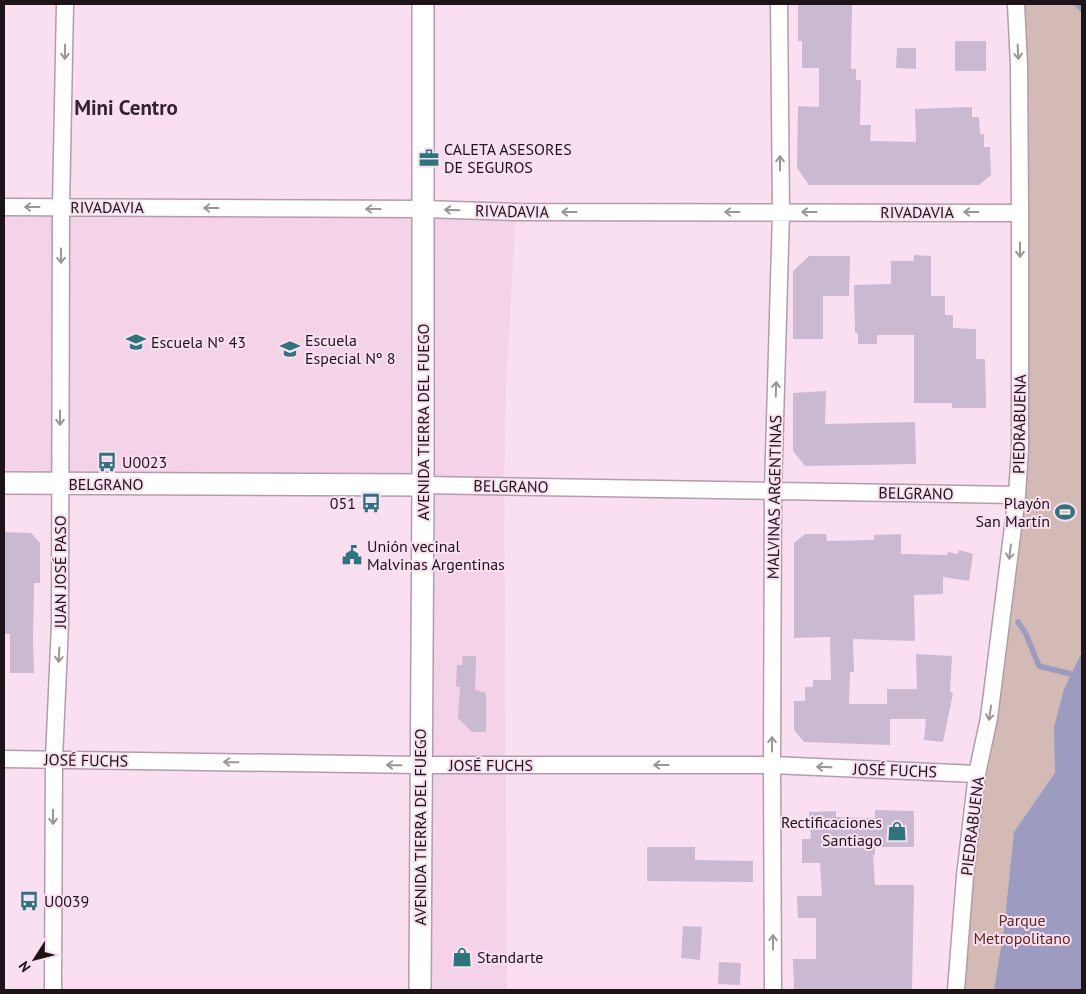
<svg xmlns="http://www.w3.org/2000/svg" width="1086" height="994" viewBox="0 0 1086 994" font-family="'PT Sans',sans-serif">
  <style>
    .built { fill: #f4d2e7 }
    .green { fill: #d4bab4 }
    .water { fill: #9c9cc0 }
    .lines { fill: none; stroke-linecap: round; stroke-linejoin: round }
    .stream { stroke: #9c9cc0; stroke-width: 5.5 }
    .building { fill: #c9bad2 }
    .minor-casing { stroke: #b49cab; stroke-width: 19 }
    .tertiary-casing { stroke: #b49cab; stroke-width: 24 }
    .minor { stroke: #fff; stroke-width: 16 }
    .tertiary { stroke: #fff; stroke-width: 21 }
    .oneway { stroke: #999598 }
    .labels { text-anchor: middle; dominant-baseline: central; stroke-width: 4; stroke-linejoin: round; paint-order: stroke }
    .poi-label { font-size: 16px; fill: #1d141a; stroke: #fadff0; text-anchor: start }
    .street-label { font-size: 16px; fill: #1d141a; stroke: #fadff0 }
    .park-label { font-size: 16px; fill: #5e281c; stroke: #fadff0 }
    .district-label { font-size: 21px; font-weight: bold; fill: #362330; stroke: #fadff0 }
  </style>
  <rect width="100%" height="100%" fill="#fadff0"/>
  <path class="built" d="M4,207l512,5 -10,172 -2,102 3,504h-87l3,-505 -419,-2z"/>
  <path class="green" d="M1016,4h66v986h-126l61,-495z"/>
  <path class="water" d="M1082,652v338h-88l10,-61 10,-97 41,-59 -1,-46 10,-38z"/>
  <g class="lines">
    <path class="stream" d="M1077,4l5,5
      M1018,622l8,12 13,32 32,8"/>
  </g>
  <path class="building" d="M798,4h54l-1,65h5v11h5l-1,45h11l-1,16 46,1 -1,-33 57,-2v10h7l1,17h4v13h6l1,28 -12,10h-170l-12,-17 1,-62 21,1v-39h-17v-27h-4z
    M955,41h31v30h-31z
    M897,48h19v21l-20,-1z
    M914,255l17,1v40h14v19h8v13l23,1v30h9l1,49h-34v-5h-38v-68h-37v9h-19v-11h-3l-1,-48 37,-1v-23h23z
    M809,256h41l-1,40h-26v43h-30v-68z
    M826,391l-1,33 90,-2 1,42 -111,2 -12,-15v-58z
    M4,532l27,1 9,10v40h-6l-1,56 1,34h-24v-39h-6z
    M805,534h21l1,7 47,-1v-5l27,-1v20l46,1 1,-3 10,2 1,-4 14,4 -4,27 -26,-4v17l-29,1 1,46 -62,-2 1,33h-4l-1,32h38v-15h30l-1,-35 36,2 -2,36 3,1 -10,49 -19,-2 2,-21h-36v26l-86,-3 -10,-12v-29h11v-14h8v-7h18l-1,-43 -36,1v-95z
    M463,656h13l-1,34 11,3v39h-14l-14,-14 2,-31h-4l1,-22h5z
    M875,810l39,1v36h-39v8h-2l2,30h39l-2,105h-118l-1,-31h23v-41h-18l-1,-22h25l-2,-33h-18v-24h9l-2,-27 27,-1v6l39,1z
    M647,847h48v13l58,1v21l-106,-1z
    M683,926l19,1 -2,33 -19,-2z
    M719,962l22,1 -1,22 -22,-1z"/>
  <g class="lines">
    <defs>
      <path id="minor" d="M4,207l418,2 94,3 504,1
        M423,485l594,10
        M4,759l416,6h352l205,9
        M53,990l1,-231 6,-135 1,-417 4,-203
        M773,990l-1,-225 1,-274 8,-279 -2,-208
        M956,990l9,-114 12,-102 12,-56 28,-223 3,-47v-235l-1,-147 -3,-62"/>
      <path id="tertiary" d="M4,483l419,2
        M420,990l3,-505v-481"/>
    </defs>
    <use href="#minor" class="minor-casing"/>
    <use href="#tertiary" class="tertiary-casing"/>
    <use href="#minor" class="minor"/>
    <use href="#tertiary" class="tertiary"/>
  </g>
  <defs><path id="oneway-shaft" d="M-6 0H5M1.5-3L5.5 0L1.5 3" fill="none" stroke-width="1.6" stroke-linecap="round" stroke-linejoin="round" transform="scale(1.25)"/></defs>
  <g class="oneway">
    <use href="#oneway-shaft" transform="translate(65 52) rotate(91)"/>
    <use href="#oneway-shaft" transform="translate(1018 52) rotate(87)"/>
    <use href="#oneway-shaft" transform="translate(780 163) rotate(-90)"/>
    <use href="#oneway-shaft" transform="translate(32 207) rotate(180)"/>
    <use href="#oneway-shaft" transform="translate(211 208) rotate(-180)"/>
    <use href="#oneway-shaft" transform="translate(373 209) rotate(-180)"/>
    <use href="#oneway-shaft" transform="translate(452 210) rotate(-178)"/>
    <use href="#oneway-shaft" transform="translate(569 212) rotate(180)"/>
    <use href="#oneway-shaft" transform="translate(732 212) rotate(180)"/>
    <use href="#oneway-shaft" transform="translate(809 212) rotate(-180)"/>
    <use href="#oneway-shaft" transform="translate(971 212) rotate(-180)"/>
    <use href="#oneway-shaft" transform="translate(1020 250) rotate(90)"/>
    <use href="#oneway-shaft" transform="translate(61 256) rotate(90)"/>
    <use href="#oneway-shaft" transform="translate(776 389) rotate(-88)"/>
    <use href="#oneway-shaft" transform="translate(60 418) rotate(90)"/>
    <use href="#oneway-shaft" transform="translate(1010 552) rotate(97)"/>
    <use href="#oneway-shaft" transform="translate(59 655) rotate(93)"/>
    <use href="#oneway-shaft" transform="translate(990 713) rotate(98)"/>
    <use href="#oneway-shaft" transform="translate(772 744) rotate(-90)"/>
    <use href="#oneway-shaft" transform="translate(231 762) rotate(-179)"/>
    <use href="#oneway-shaft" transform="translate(394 765) rotate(-179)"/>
    <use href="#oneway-shaft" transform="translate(661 765) rotate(-180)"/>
    <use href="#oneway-shaft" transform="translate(824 767) rotate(-178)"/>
    <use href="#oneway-shaft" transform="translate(53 817) rotate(90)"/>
    <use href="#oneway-shaft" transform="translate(773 942) rotate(-90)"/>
  </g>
  <defs>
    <symbol id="office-bare" viewBox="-9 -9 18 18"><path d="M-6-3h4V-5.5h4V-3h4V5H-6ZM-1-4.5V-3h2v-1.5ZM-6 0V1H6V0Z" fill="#2c757c" stroke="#fadff0" stroke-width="2.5" paint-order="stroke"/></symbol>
    <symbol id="school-bare" viewBox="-9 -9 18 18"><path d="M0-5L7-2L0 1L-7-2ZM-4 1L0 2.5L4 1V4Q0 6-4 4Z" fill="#2c757c" stroke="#fadff0" stroke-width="2.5" paint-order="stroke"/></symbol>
    <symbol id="bus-bare" viewBox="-9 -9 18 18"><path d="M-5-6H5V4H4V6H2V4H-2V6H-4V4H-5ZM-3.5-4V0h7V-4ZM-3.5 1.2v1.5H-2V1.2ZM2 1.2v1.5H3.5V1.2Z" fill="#2c757c" stroke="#fadff0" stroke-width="2.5" paint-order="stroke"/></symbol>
    <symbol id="stadium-bare" viewBox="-9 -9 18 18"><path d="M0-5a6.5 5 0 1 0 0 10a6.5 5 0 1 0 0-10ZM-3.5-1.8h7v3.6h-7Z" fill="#2c757c" stroke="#fadff0" stroke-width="2.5" paint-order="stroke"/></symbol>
    <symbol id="civic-bare" viewBox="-9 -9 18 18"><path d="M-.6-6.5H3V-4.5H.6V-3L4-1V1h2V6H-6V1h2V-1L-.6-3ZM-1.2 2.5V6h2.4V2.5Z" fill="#2c757c" stroke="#fadff0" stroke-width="2.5" paint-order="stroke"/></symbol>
    <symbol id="shop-bare" viewBox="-9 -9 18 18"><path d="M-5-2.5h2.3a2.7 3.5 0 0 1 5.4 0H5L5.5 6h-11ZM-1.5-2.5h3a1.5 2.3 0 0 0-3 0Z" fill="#2c757c" stroke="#fadff0" stroke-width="2.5" paint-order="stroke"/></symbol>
  </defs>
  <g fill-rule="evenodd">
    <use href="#office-bare" x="415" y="144" width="28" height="28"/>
    <use href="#school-bare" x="122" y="328" width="28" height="28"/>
    <use href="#school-bare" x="276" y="335" width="28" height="28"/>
    <use href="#bus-bare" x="93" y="448" width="28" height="28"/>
    <use href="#bus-bare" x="357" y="489" width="28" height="28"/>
    <use href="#stadium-bare" x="1051" y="498" width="28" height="28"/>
    <use href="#civic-bare" x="338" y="541" width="28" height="28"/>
    <use href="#shop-bare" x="883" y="817" width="28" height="28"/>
    <use href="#bus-bare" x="15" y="887" width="28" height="28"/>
    <use href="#shop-bare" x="448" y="943" width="28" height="28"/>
  </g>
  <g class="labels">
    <g class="poi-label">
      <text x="444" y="149">CALETA ASESORES<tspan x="444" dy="18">DE SEGUROS</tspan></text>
      <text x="305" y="340">Escuela<tspan x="305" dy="18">Especial Nº 8</tspan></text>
      <text x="151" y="342">Escuela Nº 43</text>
      <text x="122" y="462">U0023</text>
      <text x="356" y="503" text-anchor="end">051</text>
      <text x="1050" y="503" text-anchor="end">Playón<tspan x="1050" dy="18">San Martín</tspan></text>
      <text x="367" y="546">Unión vecinal<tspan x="367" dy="18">Malvinas Argentinas</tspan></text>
      <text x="882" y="822" text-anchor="end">Rectificaciones<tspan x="882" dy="18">Santiago</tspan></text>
      <text x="44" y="901">U0039</text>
      <text x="477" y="957">Standarte</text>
    </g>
    <g class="street-label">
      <text x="107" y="207">RIVADAVIA</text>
      <text transform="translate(512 211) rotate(1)">RIVADAVIA</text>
      <text x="917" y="212">RIVADAVIA</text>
      <text transform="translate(423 422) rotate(-90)">AVENIDA TIERRA DEL FUEGO</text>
      <text transform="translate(1019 424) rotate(-89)">PIEDRABUENA</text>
      <text x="106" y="484">BELGRANO</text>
      <text transform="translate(511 486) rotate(1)">BELGRANO</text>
      <text transform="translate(916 493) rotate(1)">BELGRANO</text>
      <text transform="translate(774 497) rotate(-89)">MALVINAS ARGENTINAS</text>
      <text transform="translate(60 572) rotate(-90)">JUAN JOSÉ PASO</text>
      <text transform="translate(86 760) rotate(1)">JOSÉ FUCHS</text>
      <text x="491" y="765">JOSÉ FUCHS</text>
      <text transform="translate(895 770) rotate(2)">JOSÉ FUCHS</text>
      <text transform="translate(972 826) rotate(-83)">PIEDRABUENA</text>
      <text transform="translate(420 827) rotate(-90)">AVENIDA TIERRA DEL FUEGO</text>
    </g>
    <g class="park-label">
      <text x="1022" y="920">Parque<tspan x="1022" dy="18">Metropolitano</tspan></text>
    </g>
    <g class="district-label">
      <text x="126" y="107">Mini Centro</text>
    </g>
  </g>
  <rect width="1086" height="994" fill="none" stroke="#1d141a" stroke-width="10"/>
  <g transform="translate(35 959) rotate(234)" stroke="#fadff0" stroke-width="4" paint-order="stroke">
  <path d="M0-4L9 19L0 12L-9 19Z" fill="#1d141a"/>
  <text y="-8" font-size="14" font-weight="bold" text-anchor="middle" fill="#1d141a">N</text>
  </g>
</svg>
